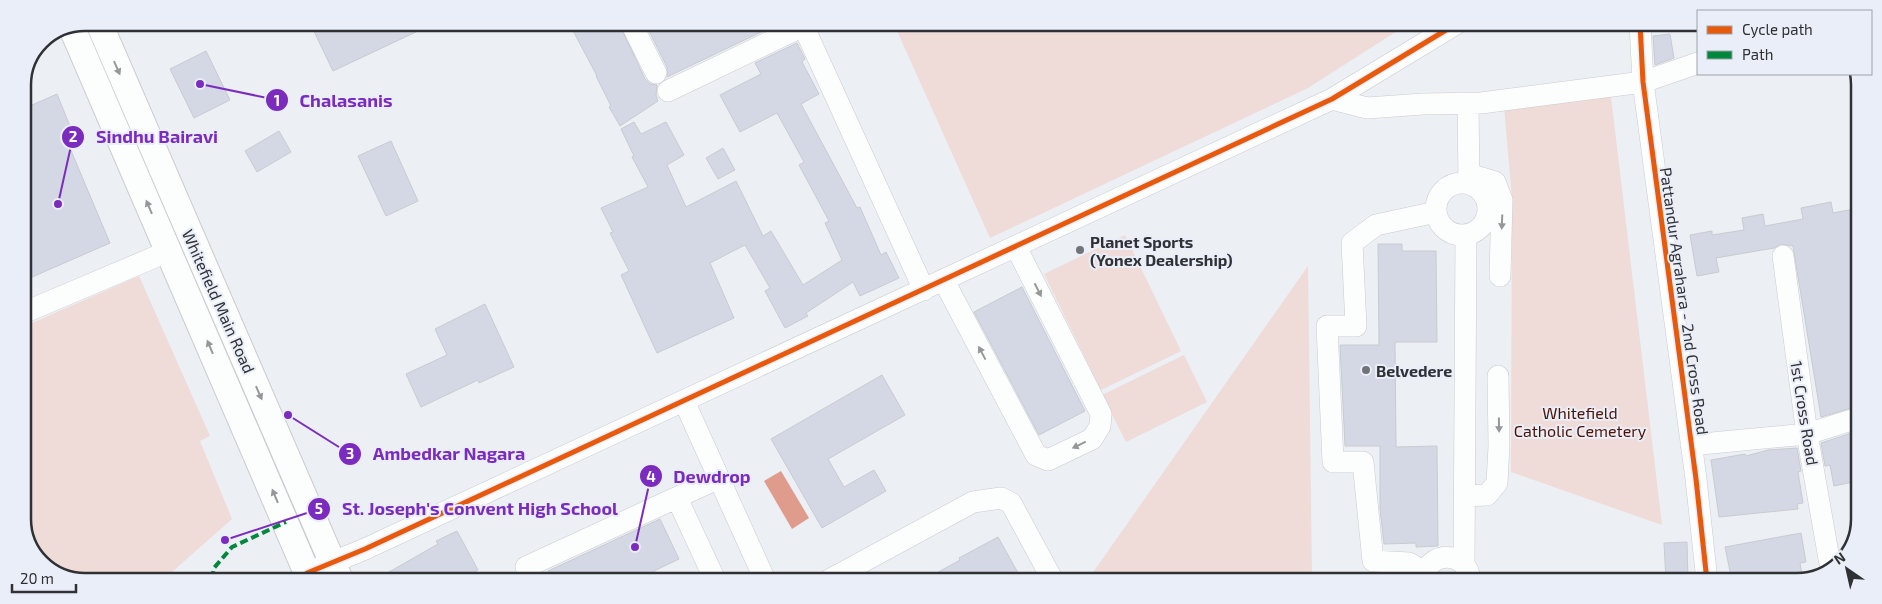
<svg xmlns="http://www.w3.org/2000/svg" width="1882" height="604" viewBox="0 0 1882 604" font-family="'Exo 2',sans-serif">
  <style>
    .green { fill: #efdbd7 }
    .water { fill: #df9b8c }
    .building { fill: #d3d8e4; stroke: #c8cbcf }
    .lines { fill: none; stroke-linecap: round; stroke-linejoin: round }
    .minor-casing { stroke: #cacbcf; stroke-width: 22 }
    .major-casing { stroke: #cacbcf; stroke-width: 28 }
    .minor { stroke: #fcfdfd; stroke-width: 21 }
    .major { stroke: #fcfdfd; stroke-width: 26 }
    .quiet { stroke: #00873e; stroke-width: 4; stroke-dasharray: 8 4; stroke-linecap: butt }
    .cycleway-casing { stroke: #e9eef8; stroke-width: 8 }
    .cycleway { stroke: #e8590c; stroke-width: 5 }
    .oneway { fill: #969798 }
    .poi-dot { fill: #717477; stroke: #e9eef8; stroke-width: 2 }
    .labels { text-anchor: middle; dominant-baseline: central; stroke-width: 4; stroke-linejoin: round; paint-order: stroke }
    .poi-label { font-size: 16px; font-weight: bold; fill: #2f3134; stroke: #e9eef8; text-anchor: start }
    .street-label { font-size: 16px; fill: #2f3134; stroke: #e9eef8 }
    .park-label { font-size: 16px; fill: #501103; stroke: #e9eef8 }
    .rim { fill: none; stroke: #2f3134; stroke-width: 2.5 }
    .leader { fill: none; stroke: #7b2cbf; stroke-width: 2 }
    .callout-dot { fill: #7b2cbf; stroke: #e9eef8; stroke-width: 2 }
    .mark-label { font-size: 15px; text-anchor: middle; font-weight: bold; fill: #fff }
    .callout-label { font-size: 18px; text-anchor: middle; font-weight: bold; fill: #7b2cbf; stroke: #e9eef8; stroke-width: 4; stroke-linejoin: round; paint-order: stroke }
  </style>
  <rect width="100%" height="100%" fill="#eceff4"/>
  <path class="green" d="M894,24h514l-100,64 -318,150z
    M1611,97l51,428 -151,-53 1,-275 -8,-90z
    M1125,235l56,116 -80,39 -57,-116z
    M1308,266l4,315h-225z
    M139,276l71,160 -10,5 32,78 -68,60h-95l-33,-22 -13,-34v-196z
    M1184,355l23,47 -81,40 -24,-47z"/>
  <path class="water" d="M781,471l28,47 -17,11 -28,-48z"/>
  <path class="building" d="M310,23h125l-102,48z
    M569,23h50l26,56 5,5 7,1 -1,10 2,6 -38,25 -11,-19 2,-1 -15,-30h1z
    M645,23h17l4,7 12,-7h102l-113,54v-10z
    M1670,34l4,24 -19,7 -2,-29z
    M797,43l8,16 -3,3 17,32 -18,10 56,104 3,-1 21,48 5,-3 13,26 -39,18 -7,-14 -47,31 2,3 -23,12 -20,-37 5,-3 -25,-43 -35,18 24,55 -77,35 -36,-78 8,-4 -19,-38 3,-1 -12,-24 47,-21 -16,-30 2,-1 -13,-27 13,-7 7,12 25,-12 18,33 -17,10 19,42 50,-26 27,55 8,-5 32,54 39,-25 -17,-37 4,-2 -30,-56 5,-3 -27,-49 -37,19 -20,-37 41,-21 -6,-11z
    M206,51l24,49 -36,18 -24,-49z
    M57,94l15,37 -8,3 46,109 -87,38v-172z
    M279,131l12,21 -34,20 -12,-21z
    M391,141l27,60 -32,15 -28,-60z
    M723,148l12,22 -17,9 -12,-21z
    M1831,202l2,11 26,-5 -1,198 -37,11 -28,-171 -12,-2 -7,4 -58,10 3,14 -22,4 -7,-41 22,-4v4l32,-5 -2,-12 21,-4 2,12 38,-7 -2,-11z
    M1378,244h24v7h34l1,91h-42l1,105 41,-1 1,100 -22,1v-4l-32,1 -4,-35v-63h-35l-5,-101h39z
    M1022,287l63,124 -46,24 -65,-123z
    M485,304l29,63 -35,16 -1,-3 -57,27 -15,-33 41,-19 -12,-26z
    M882,375l23,40 -77,44 16,28 30,-17 12,21 -64,37 -51,-89z
    M1858,431v50l-24,5 -4,-21 -5,1 -4,-23z
    M1797,448l4,23 -3,1 5,31 -6,1 1,5 -79,8 -8,-57 34,-6 1,2 22,-6z
    M660,519l19,40 -25,12 4,9h-106l-4,-9z
    M457,531l21,39 -16,10h-87l63,-36 -2,-3z
    M1801,533l5,29 -6,1 3,17 -6,2 -25,-1 -1,-6 -39,6 -7,-34z
    M998,537l24,43h-98l36,-20 -1,-2z
    M1687,542l1,39h-22l-2,-38z"/>
  <g class="lines">
    <defs>
      <path id="minor" d="M631,23l25,50
        M802,23l122,267
        M1640,24l3,58 53,397 11,102
        M668,91l135,-65
        M1332,99l35,9 56,-4 58,-1 162,-21 55,-19
        M1468,103l1,80
        M1469,174l26,8 7,18 -2,76
        M1436 209a26 26 0 1 1 52 0a26 26 0 1 1-52 0Z
        M1783,256l24,178 24,136
        M944,281l92,174 12,5 44,-21 8,-13 1,-12 -85,-167
        M23,313l146,-62
        M684,401l81,179
        M1691,445l116,-11 51,-16
        M1465,496l22,-1 10,-12 2,-37 -1,-70
        M677,498l38,82
        M1464,564l2,-329
        M319,568l46,-19 967,-450 124,-75
        M1424,572l-15,-9 -36,-2 -10,-99h-30l-6,-136h29l-4,-83 24,-18 60,-13
        M532,580l-6,-13 193,-89
        M829,580l144,-78 28,-4 10,5 40,74 -1,4
        M1423,581c3,-32 46,-31 47,0"/>
      <path id="major" d="M99,23l241,557
        M72,28l238,552"/>
    </defs>
    <use href="#minor" class="minor-casing"/>
    <use href="#major" class="major-casing"/>
    <use href="#minor" class="minor"/>
    <use href="#major" class="major"/>
    <path class="quiet" d="M212,579l2,-11 18,-21 54,-25"/>
    <defs>
      <path id="cycleway" d="M1640,24l3,58 53,397 11,102
        M307,573l58,-24 967,-450 124,-75"/>
    </defs>
    <use href="#cycleway" class="cycleway-casing"/>
    <use href="#cycleway" class="cycleway"/>
  </g>
  <defs><path id="oneway-solid" d="M-6-.8H1V-3.2L6.5 0L1 3.2V.8H-6Z" transform="scale(1.25)"/></defs>
  <g class="oneway">
    <use href="#oneway-solid" transform="translate(117 68) rotate(66)"/>
    <use href="#oneway-solid" transform="translate(149 207) rotate(-113)"/>
    <use href="#oneway-solid" transform="translate(1502 222) rotate(92)"/>
    <use href="#oneway-solid" transform="translate(1038 290) rotate(63)"/>
    <use href="#oneway-solid" transform="translate(210 347) rotate(-113)"/>
    <use href="#oneway-solid" transform="translate(982 353) rotate(-118)"/>
    <use href="#oneway-solid" transform="translate(259 393) rotate(66)"/>
    <use href="#oneway-solid" transform="translate(1499 425) rotate(89)"/>
    <use href="#oneway-solid" transform="translate(1079 445) rotate(154)"/>
    <use href="#oneway-solid" transform="translate(275 496) rotate(-113)"/>
  </g>
  <g class="poi-dot">
    <circle cx="1080" cy="250" r="5"/>
    <circle cx="1366" cy="370" r="5"/>
  </g>
  <g class="labels">
    <g class="poi-label">
      <text x="1090" y="241">Planet Sports<tspan x="1090" dy="18">(Yonex Dealership)</tspan></text>
      <text x="1376" y="370">Belvedere</text>
    </g>
    <g class="street-label">
      <text transform="translate(219 301) rotate(66)">Whitefield Main Road</text>
      <text transform="translate(1685 301) rotate(82)">Pattandur Agrahara - 2nd Cross Road</text>
      <text transform="translate(1805 413) rotate(81)">1st Cross Road</text>
    </g>
    <g class="park-label">
      <text x="1580" y="412">Whitefield<tspan x="1580" dy="18">Catholic Cemetery</tspan></text>
    </g>
  </g>
  <path d="M0 0H1882V604H0ZM85 31H1797A54 54 0 0 1 1851 85V519A54 54 0 0 1 1797 573H85A54 54 0 0 1 31 519V85A54 54 0 0 1 85 31Z" fill="#e9eef8" fill-rule="evenodd"/>
  <path class="rim" d="M85 31H1797A54 54 0 0 1 1851 85V519A54 54 0 0 1 1797 573H85A54 54 0 0 1 31 519V85A54 54 0 0 1 85 31Z"/>
  <path class="leader" d="M200 84L277 100M58 204L73 137M288 415L350 454M635 547L651 476M225 540L319 509"/>
  <g class="callout-dot">
    <circle cx="200" cy="84" r="5"/>
    <circle cx="58" cy="204" r="5"/>
    <circle cx="288" cy="415" r="5"/>
    <circle cx="635" cy="547" r="5"/>
    <circle cx="225" cy="540" r="5"/>
    <circle cx="277" cy="100" r="12"/>
    <circle cx="73" cy="137" r="12"/>
    <circle cx="350" cy="454" r="12"/>
    <circle cx="651" cy="476" r="12"/>
    <circle cx="319" cy="509" r="12"/>
  </g>
  <g class="mark-label">
    <text x="277" y="106">1</text>
    <text x="73" y="142">2</text>
    <text x="350" y="459">3</text>
    <text x="651" y="482">4</text>
    <text x="319" y="514">5</text>
  </g>
  <g class="callout-label">
    <text x="346" y="107">Chalasanis</text>
    <text x="157" y="143">Sindhu Bairavi</text>
    <text x="449" y="460">Ambedkar Nagara</text>
    <text x="712" y="483">Dewdrop</text>
    <text x="480" y="515">St. Joseph's Convent High School</text>
  </g>
  <rect x="1697" y="10" width="175" height="65" fill="#e9eef8" stroke="#9fa2aa"/>
  <rect x="1707" y="26" width="25" height="8" fill="#e8590c" stroke="#9fa2aa"/>
  <text x="1742" y="35" font-size="15" fill="#2f3134">Cycle path</text>
  <rect x="1707" y="51" width="25" height="8" fill="#00873e" stroke="#9fa2aa"/>
  <text x="1742" y="60" font-size="15" fill="#2f3134">Path</text>
  <g transform="translate(1847 569) rotate(326)" stroke="#e9eef8" stroke-width="4" paint-order="stroke">
  <path d="M0-4L9 19L0 12L-9 19Z" fill="#2f3134"/>
  <text y="-8" font-size="14" font-weight="bold" text-anchor="middle" fill="#2f3134">N</text>
  </g>
  <path d="M12 584v8h64v-8" fill="none" stroke="#2f3134" stroke-width="2.5"/>
  <text x="20" y="584" font-size="15" fill="#2f3134" stroke="#e9eef8" stroke-width="4" paint-order="stroke">20 m</text>
</svg>
